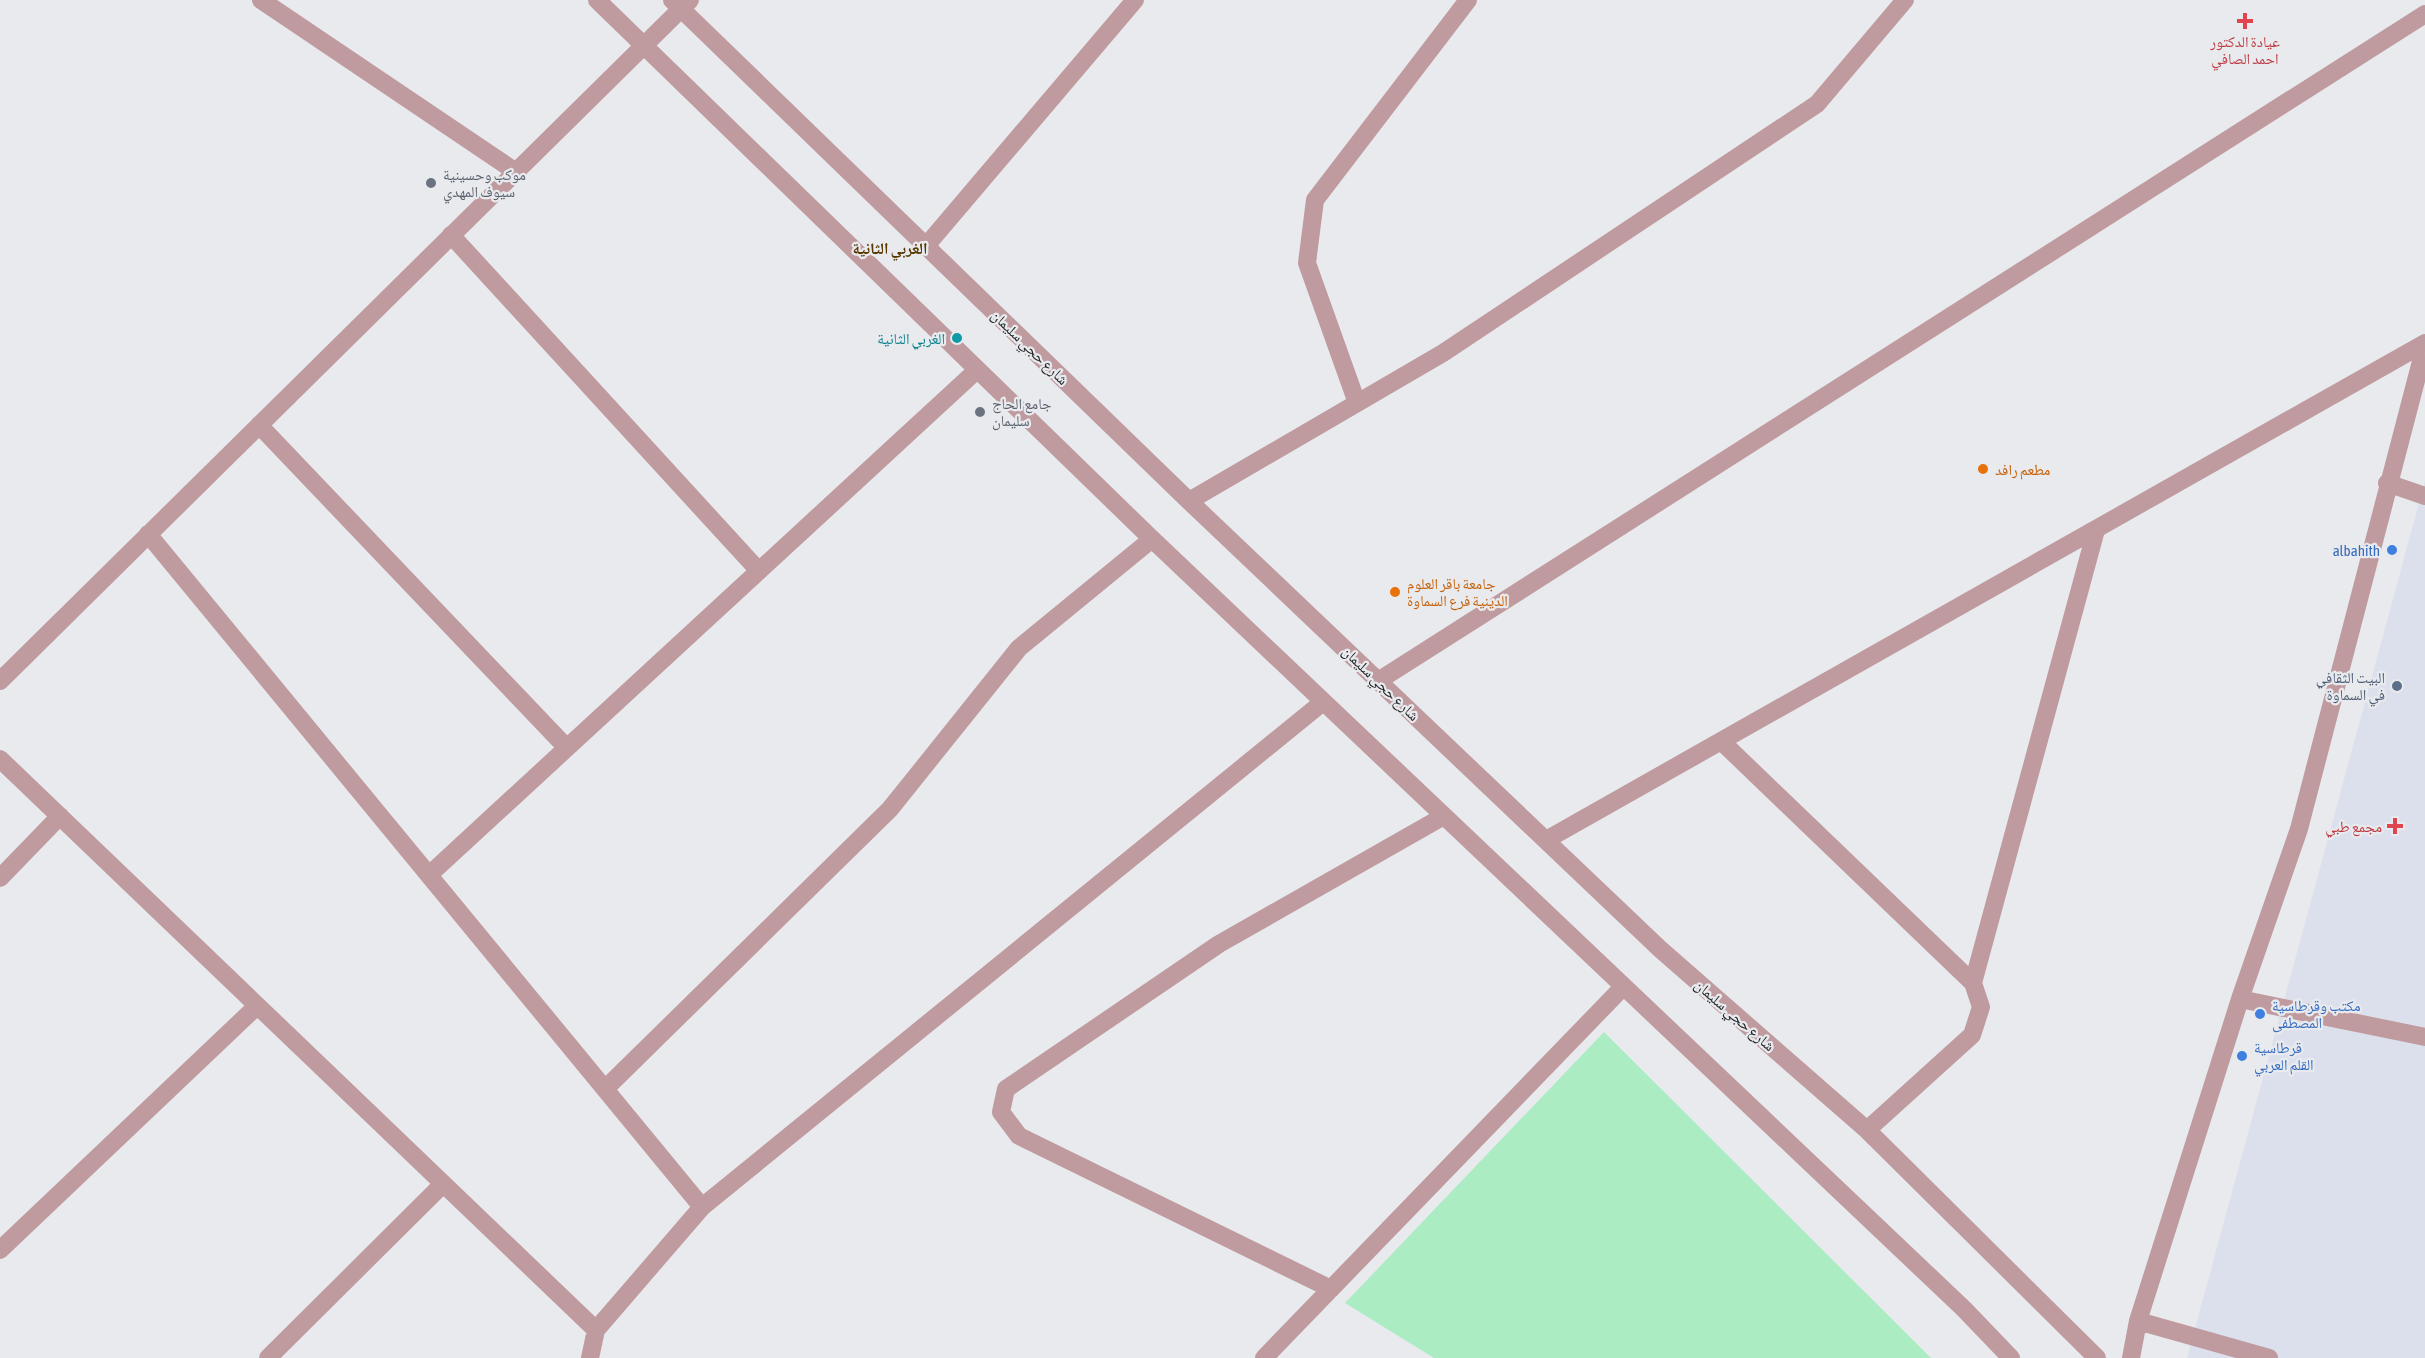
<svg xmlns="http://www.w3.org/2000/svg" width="2425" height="1358" viewBox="0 0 2425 1358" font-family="'Asap Condensed','Noto Naskh Arabic',sans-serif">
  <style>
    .built { fill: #dce0ec }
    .green { fill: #abecc3 }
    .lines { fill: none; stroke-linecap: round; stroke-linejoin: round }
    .minor { stroke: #bf9b9f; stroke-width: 18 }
    .health-dot { fill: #e0444e; stroke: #e8eaee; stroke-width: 2 }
    .worship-dot { fill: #6b7280; stroke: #e8eaee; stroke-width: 2 }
    .culture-dot { fill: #0f9aa8; stroke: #e8eaee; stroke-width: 2 }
    .food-dot { fill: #e8710a; stroke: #e8eaee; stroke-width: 2 }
    .shop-dot { fill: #3f7fe0; stroke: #e8eaee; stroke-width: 2 }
    .service-dot { fill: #5c6f8a; stroke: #e8eaee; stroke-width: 2 }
    .labels { text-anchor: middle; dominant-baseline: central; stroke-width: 4.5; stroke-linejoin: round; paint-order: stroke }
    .health-label { font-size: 15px; fill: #be3a42; stroke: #e8eaee }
    .worship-label { font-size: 15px; fill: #5b616d; stroke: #e8eaee; text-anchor: start }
    .culture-label { font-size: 15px; fill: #0d838f; stroke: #e8eaee; text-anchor: end }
    .street-label { font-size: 15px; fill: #242527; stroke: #e8eaee }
    .food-label { font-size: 15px; fill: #c56008; stroke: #e8eaee; text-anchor: start }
    .shop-label { font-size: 15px; fill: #366cbe; stroke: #e8eaee; text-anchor: start }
    .service-label { font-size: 15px; fill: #4e5e75; stroke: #e8eaee; text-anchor: end }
    .neighbourhood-label { font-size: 16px; font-weight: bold; fill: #583800; stroke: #e8eaee }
  </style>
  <rect width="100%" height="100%" fill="#e8eaee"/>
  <path class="built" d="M2425,481v877h-238z"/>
  <path class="green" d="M1604,1032l327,326h-497l-89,-55z"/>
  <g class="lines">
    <path class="minor" d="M261,0l255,172
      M597,0l555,539 812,770 47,49
      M672,0l517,501 471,448 207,181 230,228
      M451,235l308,336
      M926,246l209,-246
      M1357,403l-50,-140 8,-63 153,-200
      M259,425l308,323
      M2387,483l38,13
      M1189,501l254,-148 374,-249 88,-104
      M148,534l554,673
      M0,681l690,-681
      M1378,681l1047,-667
      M1721,741l252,242 8,24 -9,28 -105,95
      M0,759l596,571
      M1546,840l879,-497
      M429,875l548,-505
      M0,878l60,-62
      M1973,983l123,-453
      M2240,999l185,38
      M605,1089l285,-280 129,-161 133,-109
      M0,1250l257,-244
      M1331,1289l-312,-153 -18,-24 5,-23 213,-145 225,-128
      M2138,1321l131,37
      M268,1358l175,-174
      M590,1358l6,-28 106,-123 621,-505
      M1264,1358l359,-371
      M2131,1358l7,-37 102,-322 59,-170 126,-483"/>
  </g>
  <g class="health-dot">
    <path d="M2242 12h6v6h6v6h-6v6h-6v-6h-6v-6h6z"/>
    <path d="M2392 817h6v6h6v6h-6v6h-6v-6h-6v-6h6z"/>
  </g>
  <g class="worship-dot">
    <circle cx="431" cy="183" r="6"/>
    <circle cx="980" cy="412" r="6"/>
  </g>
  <circle class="culture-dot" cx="957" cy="338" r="6"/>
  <g class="food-dot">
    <circle cx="1983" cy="469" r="6"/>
    <circle cx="1395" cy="592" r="6"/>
  </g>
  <g class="shop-dot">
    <circle cx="2392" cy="550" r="6"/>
    <circle cx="2260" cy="1014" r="6"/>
    <circle cx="2242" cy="1056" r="6"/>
  </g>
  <circle class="service-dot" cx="2397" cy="686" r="6"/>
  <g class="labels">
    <g class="health-label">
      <text x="2245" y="41">عيادة الدكتور<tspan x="2245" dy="17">احمد الصافي</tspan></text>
      <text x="2382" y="826" text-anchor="end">مجمع طبي</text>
    </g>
    <g class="worship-label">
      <text x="443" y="174">موكب وحسينية<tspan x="443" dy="17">سيوف المهدي</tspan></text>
      <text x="992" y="403">جامع الحاج<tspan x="992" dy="17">سليمان</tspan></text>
    </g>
    <g class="culture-label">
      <text x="945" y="338">الغربي الثانية</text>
    </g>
    <g class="street-label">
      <text transform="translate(1030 347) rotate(44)">شارع حجي سليمان</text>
      <text transform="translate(1381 683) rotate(44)">شارع حجي سليمان</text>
      <text transform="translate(1735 1015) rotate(41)">شارع حجي سليمان</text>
    </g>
    <g class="food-label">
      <text x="1995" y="469">مطعم رافد</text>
      <text x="1407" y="583">جامعة باقر العلوم<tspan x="1407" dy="17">الدينية فرع السماوة</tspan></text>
    </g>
    <g class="shop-label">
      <text x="2380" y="550" text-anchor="end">albahith</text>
      <text x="2272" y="1005">مكتب وقرطاسية<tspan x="2272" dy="17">المصطفى</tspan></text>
      <text x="2254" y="1047">قرطاسية<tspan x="2254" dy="17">القلم العربي</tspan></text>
    </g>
    <g class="service-label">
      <text x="2385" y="677">البيت الثقافي<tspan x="2385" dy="17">في السماوة</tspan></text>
    </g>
    <g class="neighbourhood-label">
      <text x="890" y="248">الغربي الثانية</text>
    </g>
  </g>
</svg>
